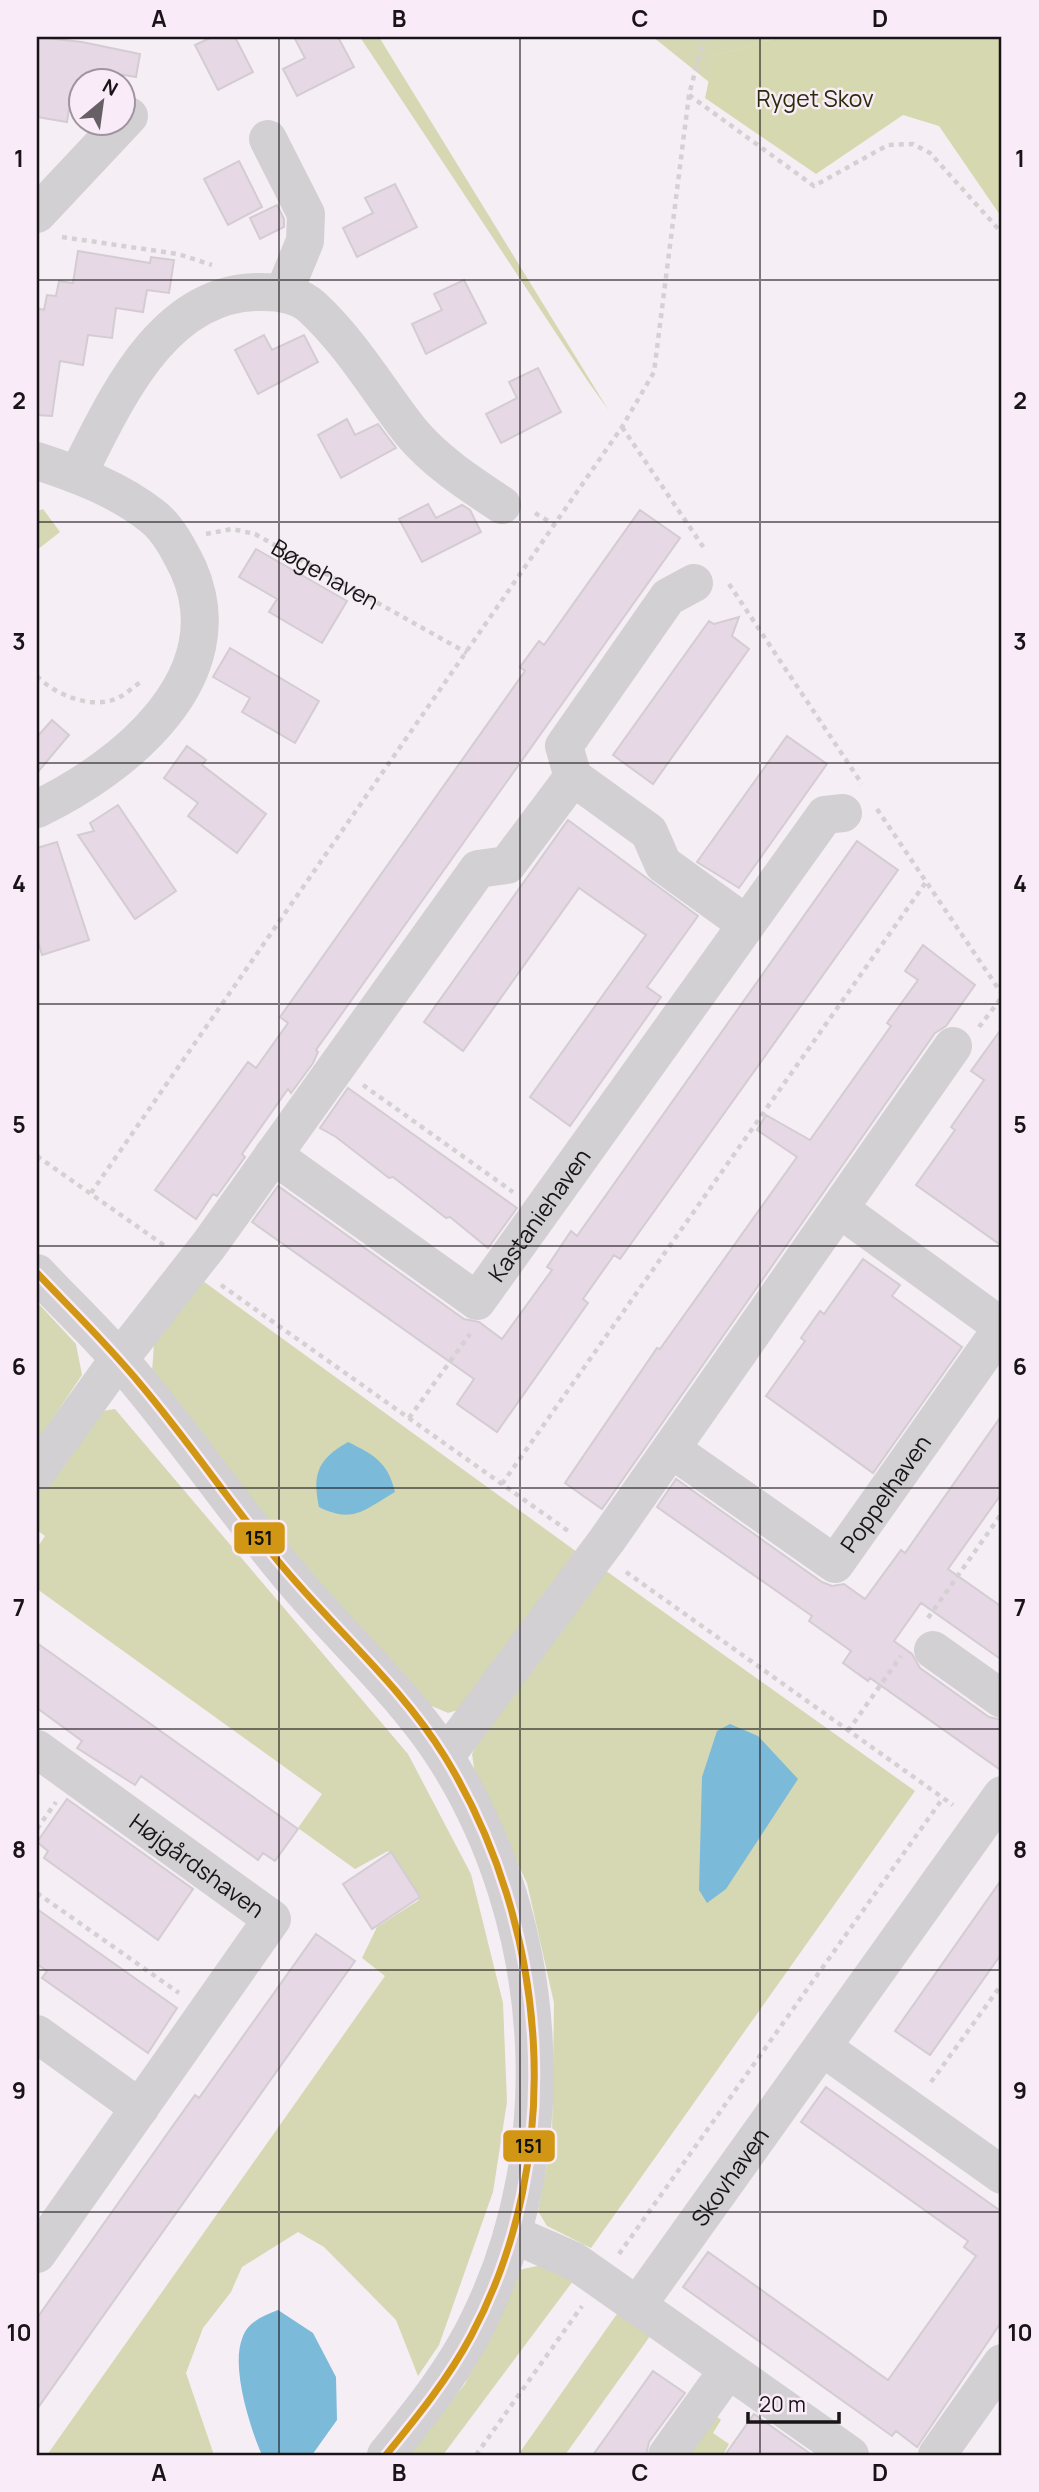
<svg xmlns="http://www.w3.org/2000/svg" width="1039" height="2492" viewBox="0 0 1039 2492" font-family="Manrope,sans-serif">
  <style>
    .green { fill: #d5d8b2 }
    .forest { fill: #d6d9b0 }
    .water { fill: #7cbada }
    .building { fill: #e6d8e5; stroke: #d3cdd2; stroke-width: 2 }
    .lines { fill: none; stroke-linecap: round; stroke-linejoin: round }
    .path { stroke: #d4d1d3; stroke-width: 4.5; stroke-dasharray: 5 5; stroke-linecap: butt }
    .minor { stroke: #d2d0d2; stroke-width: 38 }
    .bus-1-casing { stroke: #f9ebf8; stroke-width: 12 }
    .bus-1 { stroke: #d19613; stroke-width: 7 }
    .grid { fill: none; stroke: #191418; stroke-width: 2; stroke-opacity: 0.55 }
    .labels { text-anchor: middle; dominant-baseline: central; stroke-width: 5; stroke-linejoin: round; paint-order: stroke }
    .park-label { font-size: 23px; fill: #292d0a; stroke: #f9ebf8 }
    .street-label { font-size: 23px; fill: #191418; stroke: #f9ebf8 }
    .line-badge { stroke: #f9ebf8; stroke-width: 2.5 }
    .pale-badge-label { font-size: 19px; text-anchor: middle; font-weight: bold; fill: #111 }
    .neatline { fill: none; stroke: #191418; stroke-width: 2.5 }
    .grid-label { font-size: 23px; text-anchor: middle; font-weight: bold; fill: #191418 }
  </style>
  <rect width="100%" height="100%" fill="#f6eef5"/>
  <path class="green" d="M360,37h19l230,374 -22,-31z
    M653,37h127l-65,19 -6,26z
    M43,509l17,23 -23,18v-39z
    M203,1281l374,271 -106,154 -23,7 -21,-9 -185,-209 -90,-122 2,-30z
    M37,1302l39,42 6,31 -45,67z
    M115,1409l293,345 63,120 32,129 4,99 -14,90 -54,153 -21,31 -22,-56 -72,-73 -26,-15 -56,35 -11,25 -28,36 -17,45 28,82h-167l338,-479 -23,-18 15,-31 42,-27 -31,-49 -33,18 -57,-41 24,-34 -285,-205v-41l8,-12 -8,-6v-39l59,-79z
    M602,1568l313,223 -324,457 -44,-22 -9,-15 14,-74 2,-134 -27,-120 -51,-102 -4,-27 25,-47z
    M547,2264l26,17 -130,174h-37l59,-71 53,-114z
    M619,2311l34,21 -88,123h-47z
    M709,2410l12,10 -8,13 16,11 -6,11h-46z"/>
  <path class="forest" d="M780,37h222v181l-63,-92 -36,-11 -87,59 -111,-76 9,-42z"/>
  <path class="water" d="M348,1442c26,13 40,20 47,50 -31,18 -42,32 -76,15 -7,-33 -1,-48 29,-65z
    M730,1724l28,12 40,43 -72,110 -19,14 -8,-13 3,-113 15,-46z
    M278,2310l35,23 23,44 1,43 -25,35h-50c-12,-27 -31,-87 -20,-116 5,-17 21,-23 36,-29z"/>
  <path class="building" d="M37,37l45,5 58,12 -4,23 -29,-5 -2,8h-25v13l-8,-2 -5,31 -30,-5z
    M212,37h23l18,35 -35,18 -23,-45z
    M294,37h44l16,30 -57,29 -14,-27 22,-11z
    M239,161l23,46 -34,18 -24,-46z
    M395,184l22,43 -60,30 -14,-29 30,-15 -8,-15z
    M277,205l7,14v8l-24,12 -10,-21z
    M78,251l72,12 1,-6 23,3 -5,33 -22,-3 -4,22 -27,-4 -4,30 -24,-3 -5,30 -23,-4 -8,55 -15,-1v-107l7,2 3,-15 9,1 3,-15 14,2z
    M464,280l22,43 -60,31 -14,-30 30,-14 -8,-16z
    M264,335l8,15 32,-15 14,27 -60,32 -23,-44z
    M538,368l23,44 -60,31 -15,-29 31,-16 -8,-16z
    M347,419l8,16 23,-11 18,24 -55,30 -23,-43z
    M428,504l8,14 26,-13 8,5 11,22 -59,30 -23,-43z
    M640,510l40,28 -364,512 2,2 -5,11 -22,30 -3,-4 -46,65 3,3 -28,39 -4,-2 -17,25 -41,-29 93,-128 8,6 32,-45 -8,-6 245,-346 -5,-4 19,-26 5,4z
    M256,549l91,52 -25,42 -53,-31 8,-13 -38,-22z
    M739,617l-7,19 17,13 -96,135 -40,-29 96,-134 5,3z
    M230,648l89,53 -24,42 -53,-31 8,-14 -37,-21z
    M52,720l17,15 -32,38v-36z
    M787,736l40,28 -88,124 -42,-26z
    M187,746l19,14 -4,5 64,49 -29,39 -49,-37 10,-13 -34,-25z
    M118,805l58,86 -41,28 -57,-84 16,-4 -4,-8z
    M568,820l130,96 -51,71 14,10 -91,129 -40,-29 116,-162 -67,-47 -116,163 -39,-29z
    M857,841l41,29 -278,389 -6,-4 -31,44 5,4 -91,129 -40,-28 17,-25 -222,-157 26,-36 186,133 15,3 23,17 50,-69 -5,-3 24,-36 6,5z
    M57,842l32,98 -47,15 -5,-17v-90z
    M923,945l52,40 -29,41 -11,7 -333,476 -37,-26 92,-135 3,1 137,-192 -40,-27 9,-15 44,25 81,-114 -4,-3 31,-43 -13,-9z
    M1002,1028v218l-86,-61 39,-55 -4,-3 33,-47 -13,-9z
    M348,1088l169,120 -29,40 -38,-31 -4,1 -53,-41 -4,1 -53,-41 -16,-9z
    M863,1259l37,26 -8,11 70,51 -89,126 -107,-77 39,-55 -4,-3 19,-27 4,3z
    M1002,1415v78l-54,76 54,38v53l-81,-57 -27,38 18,13 8,14 69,49 13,3v51l-132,-93 -2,3 -25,-18 8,-12 -42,-30 3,-5 -155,-109 19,-28 146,103 10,4 12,-2 21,15 36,-49 4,3z
    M37,1643l261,186 -23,32 -12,-8 -5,7 -117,-84 -6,9 -58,-37 5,-7 -45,-33z
    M67,1799l126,90 -35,51 -114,-82 4,-7 -11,-9z
    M391,1852l29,45 -48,32 -29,-45z
    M1002,1879v74l-72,102 -35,-24z
    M37,1909l140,99 -29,45 -106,-75 5,-7 -10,-7z
    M316,1934l39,27 -318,448v-91l135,-191 23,-32 4,3z
    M826,2087l176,125v109l-85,126 -21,-16 -4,5 -209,-149 25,-35 180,128 88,-124 -12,-9 4,-6 -167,-119z
    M653,2371l32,22 -36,49 -3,13h-53z
    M754,2414l58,41h-87z"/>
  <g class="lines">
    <g class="path">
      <path d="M694,37l7,8"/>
      <path d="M689,95l125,91 74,-41 25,-1 17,9 72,80"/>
      <path d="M62,237l116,17 34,11"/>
      <path d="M622,427l84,124"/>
      <path d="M535,513l20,12"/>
      <path id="s1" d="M206,534l26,-5 23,5 212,119"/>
      <path d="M729,584l133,200"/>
      <path d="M37,676c18,19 55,34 81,22 8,-4 15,-11 23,-16"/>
      <path d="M877,809l125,185"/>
      <path d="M979,1027l23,-30"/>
      <path d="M363,1085l150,107"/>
      <path d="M37,1156l128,90"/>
      <path d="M91,1193l531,-766 32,-55 35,-277 15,-58"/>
      <path d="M221,1285l350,248"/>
      <path d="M409,1418l61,-84"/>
      <path d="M502,1484l424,-602"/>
      <path d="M626,1572l327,233"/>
      <path d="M928,1618l74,-105"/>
      <path d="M848,1731l53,-75"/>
      <path d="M37,1829l19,-27"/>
      <path d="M37,1893l142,100"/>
      <path d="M931,2082l71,-98"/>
      <path d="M619,2254l324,-456"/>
      <path d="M476,2455l106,-149"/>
    </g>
    <g class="minor">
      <path d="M268,139l38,75 -1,27 -21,51"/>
      <path d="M37,214l92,-98"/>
      <path d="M37,461c40,13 81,28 115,55 16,12 27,34 36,52 49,109 -65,200 -151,241"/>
      <path d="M78,474c38,-75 86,-185 185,-182 18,0 36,3 49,15 40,37 66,83 99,125 25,30 58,51 91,73"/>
      <path d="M573,777l76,55 14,32 83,60"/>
      <path id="s2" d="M273,1155l204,146 348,-486 18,-2"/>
      <path d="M841,1210l161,117"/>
      <path d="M37,1273c27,29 56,56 82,86 62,71 115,151 177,224 49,58 108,110 149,174 104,164 120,386 35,561 -24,51 -59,94 -94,137"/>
      <path id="s3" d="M671,1449l164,115 167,-236"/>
      <path d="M37,1472l70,-97 102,-130 269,-376 29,-4 66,-88 -9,-31 104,-149 26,-14"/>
      <path d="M933,1650l69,49"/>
      <path id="s4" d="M37,1749l235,170 -235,335"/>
      <path d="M445,1757l162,-217 346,-494"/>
      <path d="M37,2034l103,74"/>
      <path d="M822,2047l180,128"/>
      <path d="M512,2234l62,27 276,194"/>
      <path id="s5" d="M637,2306l365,-511"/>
      <path d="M667,2455l61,-85"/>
      <path d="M937,2455l65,-92"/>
    </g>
    <defs>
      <path id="bus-1" d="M37,1273c35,37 72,73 104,112 48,57 90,119 137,176 54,66 122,123 167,196 105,171 122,400 26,579 -23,43 -54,81 -85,119"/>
    </defs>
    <use href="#bus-1" class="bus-1-casing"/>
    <use href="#bus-1" class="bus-1"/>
  </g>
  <path class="grid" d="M279,37v2418M520,37v2418M760,37v2418M37,280h965M37,522h965M37,763h965M37,1004h965M37,1246h965M37,1488h965M37,1729h965M37,1970h965M37,2212h965"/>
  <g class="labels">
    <g class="park-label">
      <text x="815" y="98">Ryget Skov</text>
    </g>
    <g class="street-label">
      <text stroke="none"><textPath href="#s1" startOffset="131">Bøgehaven</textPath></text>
      <text stroke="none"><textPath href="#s2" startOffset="357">Kastaniehaven</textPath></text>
      <text stroke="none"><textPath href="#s3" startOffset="287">Poppelhaven</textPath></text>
      <text stroke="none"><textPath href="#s4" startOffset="198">Højgårdshaven</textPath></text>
      <text stroke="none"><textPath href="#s5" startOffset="159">Skovhaven</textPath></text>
    </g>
  </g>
  <g class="line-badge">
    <rect x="233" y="1521" width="53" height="34" rx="7" fill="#d19613"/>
    <rect x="502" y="2129" width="54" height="34" rx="7" fill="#d19613"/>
  </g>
  <g class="pale-badge-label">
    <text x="259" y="1545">151</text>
    <text x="529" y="2153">151</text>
  </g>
  <rect width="1039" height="2492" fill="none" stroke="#f9ebf8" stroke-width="77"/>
  <g transform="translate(102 102) rotate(29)"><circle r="33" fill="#f9ebf8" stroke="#9f959e" stroke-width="2"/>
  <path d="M0-5L12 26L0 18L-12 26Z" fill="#666065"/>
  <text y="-10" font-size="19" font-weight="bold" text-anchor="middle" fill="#191418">N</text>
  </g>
  <path d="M748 2412v10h91v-10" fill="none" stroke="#191418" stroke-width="3.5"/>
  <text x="759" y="2412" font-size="21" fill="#191418" stroke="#f9ebf8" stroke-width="5" paint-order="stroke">20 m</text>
  <rect x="38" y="38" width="962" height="2416" class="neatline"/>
  <g class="grid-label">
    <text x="159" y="27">A</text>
    <text x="399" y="27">B</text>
    <text x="640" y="27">C</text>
    <text x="880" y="27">D</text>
    <text x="19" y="167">1</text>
    <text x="1020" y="167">1</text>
    <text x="19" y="409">2</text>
    <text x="1020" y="409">2</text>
    <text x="19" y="650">3</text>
    <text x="1020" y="650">3</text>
    <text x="19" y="892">4</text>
    <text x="1020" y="892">4</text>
    <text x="19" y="1133">5</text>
    <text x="1020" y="1133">5</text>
    <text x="19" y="1375">6</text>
    <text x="1020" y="1375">6</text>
    <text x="19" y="1616">7</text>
    <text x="1020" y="1616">7</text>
    <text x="19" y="1858">8</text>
    <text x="1020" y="1858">8</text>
    <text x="19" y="2099">9</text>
    <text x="1020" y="2099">9</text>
    <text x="19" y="2341">10</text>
    <text x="1020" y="2341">10</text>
    <text x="159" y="2481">A</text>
    <text x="399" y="2481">B</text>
    <text x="640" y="2481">C</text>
    <text x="880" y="2481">D</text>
  </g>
</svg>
